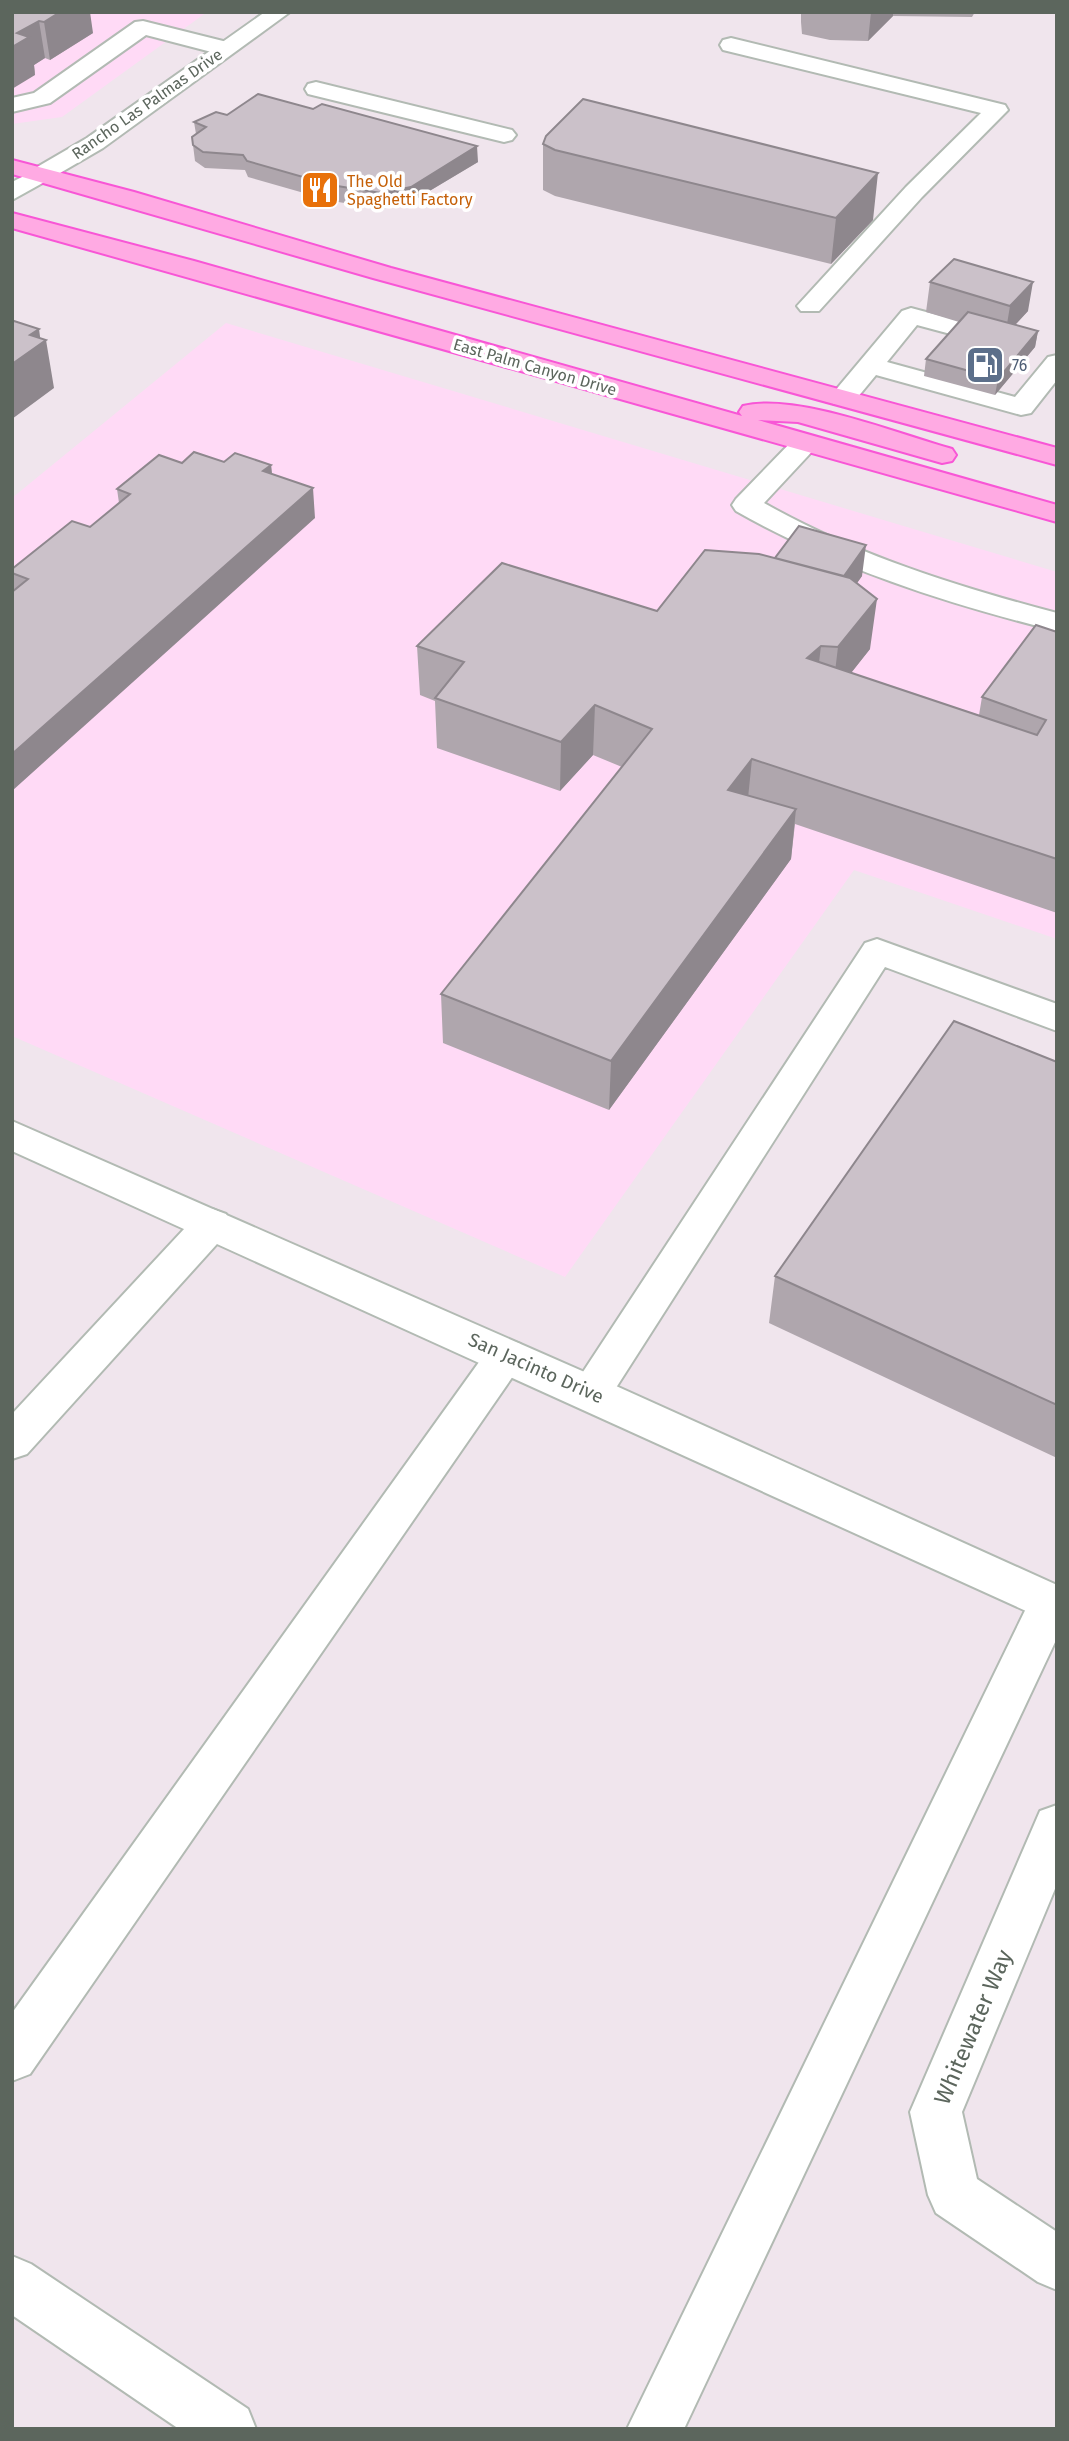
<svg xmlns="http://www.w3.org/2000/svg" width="1069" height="2441" viewBox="0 0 1069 2441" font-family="'Fira Sans',sans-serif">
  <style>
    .commercial { fill: #ffdaf6 }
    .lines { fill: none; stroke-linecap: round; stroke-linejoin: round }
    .lane-casing { stroke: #b2bab3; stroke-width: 4 }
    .street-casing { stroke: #b2bab3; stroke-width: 4 }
    .secondary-casing { stroke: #b3bdb4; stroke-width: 4 }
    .primary-casing { stroke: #f856d6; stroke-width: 4 }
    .lane { fill: #fff; fill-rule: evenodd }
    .street { fill: #fff; fill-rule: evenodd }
    .secondary { fill: #fff; fill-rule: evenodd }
    .primary { fill: #ffaae3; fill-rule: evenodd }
    .wall { fill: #afa6ad }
    .shaded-wall { fill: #8e878d }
    .building { fill: #cbc1c9; stroke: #8e878d; stroke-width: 2 }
    .labels { text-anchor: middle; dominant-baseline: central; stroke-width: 7; stroke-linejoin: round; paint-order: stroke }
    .far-street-label { font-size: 16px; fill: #5c665d; stroke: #fff }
    .far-food-label { font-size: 16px; fill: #c56008; stroke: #fff; text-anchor: start }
    .far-service-label { font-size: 16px; fill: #4e5e75; stroke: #fff; text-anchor: start }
    .street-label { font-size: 19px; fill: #5c665d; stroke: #fff }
    .near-street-label { font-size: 23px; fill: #5c665d; stroke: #fff }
  </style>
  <rect width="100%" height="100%" fill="#f0e5ed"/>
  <path class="commercial" d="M12,12h195l-145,105 -50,7z
    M226,323l831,249v367l-203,-69 -289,407 -553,-241v-538z"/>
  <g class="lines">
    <defs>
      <path id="lane" d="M143,21l92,23 3,5 -11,7 -81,-21 -96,68 -38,9v-14l22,-5 101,-71z
        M731,38l274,67 3,5 -86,87 -103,114h-18l-4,-5 109,-119 75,-74 -258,-63 -3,-5 3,-5z
        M316,82l196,48 4,5 -4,5 -8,2 -196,-48 -3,-5 3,-5z
        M911,308l71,19 4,5 -4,5 -9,3 -56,-15 -30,37 128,35 33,-40 9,-2v25l-26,33 -10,2 -145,-40 -24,29h-18l-4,-6 4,-6 68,-81z
        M805,436l10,2 4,6 -55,59c92,52 191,83 293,110v18c-112,-28 -221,-63 -321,-120l-4,-6 4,-6 59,-61z
        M877,939l180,65v27l-172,-64 -280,438 -14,5 -14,-5 -6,-12 6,-12 288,-438z
        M212,1209l14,5 5,10 -5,10 -199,220 -15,5v-45l186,-200z
        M506,1339l14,5 6,11 -6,11 -490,708 -18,7v-68l480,-669z
        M1051,1585l6,2v51l-373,791h-57l408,-839z
        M12,2256l19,8 217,145 8,20h-77l-167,-114z"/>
      <path id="street" d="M265,12h25l-187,136 -55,32h-16l-4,-5 4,-5 55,-32z
        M12,1121l593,260 452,204v40l-1045,-474z
        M1057,1805v79l-95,228 15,67 80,53v58l-19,-8 -102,-69 -8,-18 -18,-83 130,-301z"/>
      <path id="secondary" d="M40,168l8,2 4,5 -4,5 -36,20v-18z"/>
      <path id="primary" d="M12,160l122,32 257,76 666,180v17l-684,-187 -361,-104z
        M12,213l182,48 548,155 -3,-4 4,-6c54,-13 155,28 209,43l4,6 -4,6 -10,2 -144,-41 -40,-2 299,85v17l-1045,-294z"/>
    </defs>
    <use href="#lane" class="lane-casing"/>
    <use href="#street" class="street-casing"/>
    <use href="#secondary" class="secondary-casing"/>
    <use href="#primary" class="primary-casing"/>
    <use href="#lane" class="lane"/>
    <use href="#street" class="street"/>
    <use href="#secondary" class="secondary"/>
    <use href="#primary" class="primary"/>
  </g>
  <path class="wall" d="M12,12l81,21 -43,27 -5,-2 -11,7 1,10z
    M801,12h174l-3,5 -79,-1 -25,25 -38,-1 -28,-6 -1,-12z
    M194,122l284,40 -67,40 -29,7 -50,-8 -84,-24 -3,-7 -40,-2 -10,-7 -3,-24 4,-3z
    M543,144l330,76 -42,44 -276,-68 -12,-6z
    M930,282l98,29 -13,14 23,6 -3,16 -40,48 -71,-19 2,-17 33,-37 -33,-10z
    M224,462l47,3 1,9 43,44 -302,74 -1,-23 78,-42 29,-24 -2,-14 65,-26z
    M775,558l87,18 -5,7 13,66 -19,24 128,42 3,-18 75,-65v281l-262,-89 -4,35 -182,251 -166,-67 -2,-49 181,-227 -29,-12 -33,36 -123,-43 -2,-47 -15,-6 -3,-49 240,-35z
    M1057,1062v396l-288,-135 6,-47z"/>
  <path class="shaded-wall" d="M60,12h30l3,21 -43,27 -6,-38z
    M871,12h22v4l-25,25z
    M39,21l6,37 -11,7 1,10 -23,14v-42l5,-14z
    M477,146l1,16 -67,40 -29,7 -1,-16z
    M878,173l-5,47 -42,44 5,-46z
    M1033,282l-5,29 -23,25 5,-30z
    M39,329l2,15 5,-4 8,48 -42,31v-55l18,-29z
    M1038,331l-3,16 -40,48 3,-16z
    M271,465l3,30 -11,-24z
    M313,488l2,30 -303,273v-37z
    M866,545l-4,31 -26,37 4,-31z
    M877,599l-7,50 -38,48 6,-50z
    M821,646l-6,49 -8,-37z
    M595,705l-2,50 -33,36 1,-49z
    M752,759l-5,49 -19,-18z
    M796,809l-5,50 -182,251 2,-49z"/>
  <path class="building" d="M12,12h48l-16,10 -5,-1 -22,12 12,4 -17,10z
    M258,94l55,15 9,-5 155,42 -66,41 -30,6 -50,-8 -84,-24 -4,-6 -40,-3 -10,-7 -1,-8 14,-10 -12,-5 22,-10 11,3z
    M583,99l295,74 -42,45 -281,-68 -12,-6 3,-8z
    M954,259l79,23 -23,24 -80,-24z
    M968,312l70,19 -40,48 -72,-20z
    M14,321l25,8 -9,6 16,5 -34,24v-42z
    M194,452l30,10 11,-9 36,12 -8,6 50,17 -301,266v-162l16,-13 -16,-6v-4l60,-48 18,6 40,-33 -13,-5 42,-34 23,8z
    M799,526l67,19 -22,31 -69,-18z
    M705,550l54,4 91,24 27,21 -39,48 -17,-1 -14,12 230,77 9,-15 -64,-23 54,-72 21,7v227l-305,-100 -24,31 68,19 -185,252 -170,-67 211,-265 -57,-24 -34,37 -126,-44 29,-36 -47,-16 85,-83 155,48z
    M954,1021l103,41v343l-282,-129z"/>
  <defs>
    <symbol id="restaurant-square" viewBox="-11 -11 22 22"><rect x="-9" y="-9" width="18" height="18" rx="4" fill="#e8710a" stroke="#fff"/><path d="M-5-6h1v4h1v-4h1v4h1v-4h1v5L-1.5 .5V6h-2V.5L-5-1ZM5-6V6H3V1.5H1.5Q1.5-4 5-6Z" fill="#fff"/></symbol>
    <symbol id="fuel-square" viewBox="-11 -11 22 22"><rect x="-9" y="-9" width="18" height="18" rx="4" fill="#5c6f8a" stroke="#fff"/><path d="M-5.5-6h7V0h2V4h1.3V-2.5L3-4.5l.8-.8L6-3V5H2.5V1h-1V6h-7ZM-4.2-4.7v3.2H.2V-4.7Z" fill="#fff"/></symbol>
  </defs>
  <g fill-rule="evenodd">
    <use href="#restaurant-square" x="298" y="168" width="44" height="44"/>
    <use href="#fuel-square" x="963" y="343" width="44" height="44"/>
  </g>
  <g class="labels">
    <g class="far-street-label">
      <text transform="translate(147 104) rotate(-35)">Rancho Las Palmas Drive</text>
      <text transform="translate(535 367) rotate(16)">East Palm Canyon Drive</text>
    </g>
    <g class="far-food-label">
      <text x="347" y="181">The Old<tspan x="347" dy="18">Spaghetti Factory</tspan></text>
    </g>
    <g class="far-service-label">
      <text x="1012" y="365">76</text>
    </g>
    <g class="street-label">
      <text transform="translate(536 1368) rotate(24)">San Jacinto Drive</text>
    </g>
    <g class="near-street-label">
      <text transform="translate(973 2027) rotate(-67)">Whitewater Way</text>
    </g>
  </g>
  <rect width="1069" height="2441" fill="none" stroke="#5c665d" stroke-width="28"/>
</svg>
